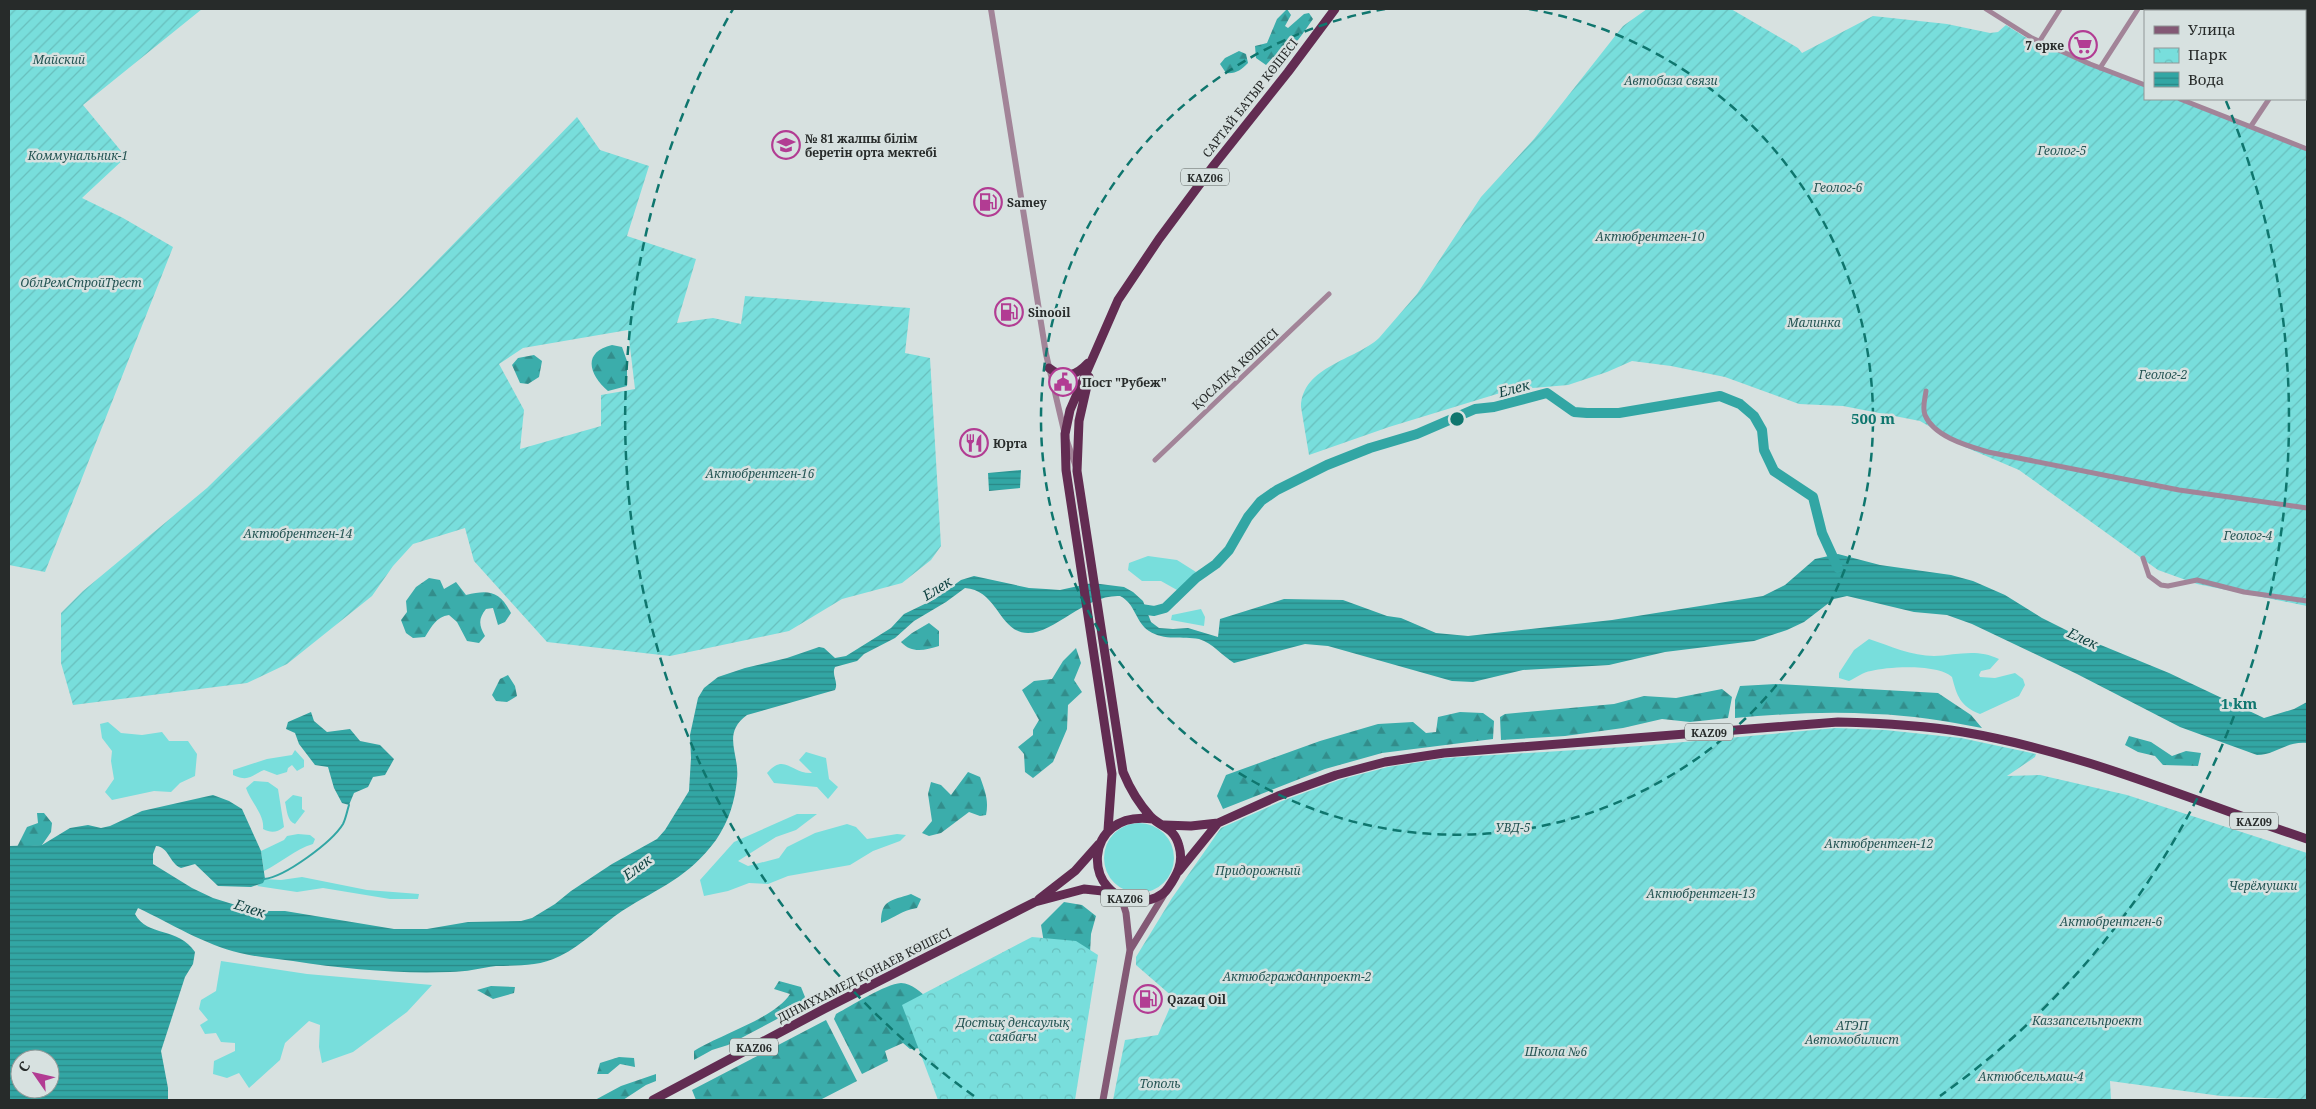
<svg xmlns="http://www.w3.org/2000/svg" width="2316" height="1109" viewBox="0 0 2316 1109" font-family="'Noto Serif',serif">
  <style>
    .grass { fill: #78dedc }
    .forest { fill: url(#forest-firs) }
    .park { fill: url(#park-crowns) }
    .garden { fill: url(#garden-furrows); fill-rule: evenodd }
    .water { fill: url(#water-rules); fill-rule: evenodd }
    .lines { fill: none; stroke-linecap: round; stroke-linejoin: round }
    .stream { stroke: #32a6a4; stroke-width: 2 }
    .river { stroke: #32a6a4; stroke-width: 10 }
    .minor { stroke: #a28498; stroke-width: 5 }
    .tertiary { stroke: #a28498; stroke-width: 6 }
    .secondary { stroke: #835975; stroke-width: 7 }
    .trunk { stroke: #622c52; stroke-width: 9 }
    .ring { fill: none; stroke: #0f766e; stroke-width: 2.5; stroke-dasharray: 9 6 }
    .labels { text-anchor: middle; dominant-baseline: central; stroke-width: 5; stroke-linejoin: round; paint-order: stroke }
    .shield { fill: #d7e1e0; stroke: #5c6261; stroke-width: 1 }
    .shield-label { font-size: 11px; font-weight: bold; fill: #272b2a }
    .poi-label { font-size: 12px; font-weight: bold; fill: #272b2a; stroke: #d7e1e0; text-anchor: start }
    .park-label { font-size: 12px; font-style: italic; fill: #245453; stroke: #d7e1e0 }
    .street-label { font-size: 12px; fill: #272b2a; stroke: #d7e1e0 }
    .water-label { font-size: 14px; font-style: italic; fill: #124443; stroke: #d7e1e0 }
    .centre { fill: #0f766e; stroke: #d7e1e0; stroke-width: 2.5 }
    .ring-label { font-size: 15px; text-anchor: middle; font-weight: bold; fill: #0f766e; stroke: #d7e1e0; stroke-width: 5; stroke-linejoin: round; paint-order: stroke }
  </style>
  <defs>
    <pattern id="forest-firs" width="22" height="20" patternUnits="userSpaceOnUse" patternTransform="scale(1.25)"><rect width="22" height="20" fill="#3badab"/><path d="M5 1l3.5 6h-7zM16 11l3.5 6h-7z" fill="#328d8b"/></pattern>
    <pattern id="park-crowns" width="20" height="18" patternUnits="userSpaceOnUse" patternTransform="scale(1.25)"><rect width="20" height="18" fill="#78dedc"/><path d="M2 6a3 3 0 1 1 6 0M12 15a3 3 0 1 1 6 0" fill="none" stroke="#68bfbd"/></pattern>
    <pattern id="garden-furrows" width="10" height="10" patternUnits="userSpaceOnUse" patternTransform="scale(1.25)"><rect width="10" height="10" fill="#78dedc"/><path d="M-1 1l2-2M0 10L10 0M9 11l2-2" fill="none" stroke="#68bfbd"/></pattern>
    <pattern id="water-rules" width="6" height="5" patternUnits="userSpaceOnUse" patternTransform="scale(1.25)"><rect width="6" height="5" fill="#32a6a4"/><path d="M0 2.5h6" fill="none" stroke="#2a8786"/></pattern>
  </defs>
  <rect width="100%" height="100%" fill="#d7e1e0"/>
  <path class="grass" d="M1148,556l29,4 19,12 -7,9 -12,9 -16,-9h-19l-14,-11 1,-7z
    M1201,609l4,8 -1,9 -33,-6 1,-5z
    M1869,639c21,7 43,17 65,17 22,-1 43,-8 65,3l-9,10 -9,2 -2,4 1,2 15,1 20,-5 8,6 2,6 -6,11 -39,18c-20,-8 -23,-18 -28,-37 -13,-13 -63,-11 -81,-6 -8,1 -15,7 -22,10l-10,-3v-5l15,-23z
    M108,722l13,11 21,2 20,-3 7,9h19l9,13 -2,22 -15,7 -9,9 -17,-1 -42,9 -7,-8 9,-13 -3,-18 1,-10 -10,-13 -2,-14z
    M295,750l9,10v7l-7,4 -5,-6 -4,3 -1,4 -10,3 -13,-5c-14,6 -15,12 -31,5v-5l34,-11 25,-4z
    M806,752l20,6 3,21 9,8 -10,12 -11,-12 -43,-4 -7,-10c18,-21 24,1 45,0l-13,-13z
    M254,781l14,1 10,7 6,38c-8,6 -13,6 -21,2 2,-14 -13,-28 -17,-41z
    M293,795l9,2v12l3,2 -10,13c-8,-3 -8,-14 -10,-22z
    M797,814h20l-21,16 -20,7 -38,24 10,5 31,-8 8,-11 28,-14 32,-9 9,3 11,12 30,-5 9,1 -6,6 -27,10 -23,14 -62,11 -20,8 -19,-1 -21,8 -24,5 -4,-16 34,-38z
    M1104 858a35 35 0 1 1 70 0a35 35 0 1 1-70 0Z
    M298,834l12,1 5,4 -2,5c-18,5 -32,19 -49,27l-3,-20 23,-11 3,-4z
    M302,877l65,13 52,4 -1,5h-28l-67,-11 -26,4 -40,-6 8,-7 16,1z
    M221,961l86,13 125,11 -25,27 -54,40 -31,11 -3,-16 1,-22 -11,-4 -24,22 -5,17 -31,28 -10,-15 -12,5 -14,-4 1,-13 21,-10v-8l-14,-1 -5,-9 -11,1 -5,-9 8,-5 -9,-11 2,-9 15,-9z"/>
  <path class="forest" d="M1287,9l4,6 -6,11 3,2 16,-14 5,-1 4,6c-9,13 -21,31 -33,40l-7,-2 -7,8 -10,-7 -1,-12 12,-3 10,-24z
    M1239,51l7,3 2,9c-7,7 -12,11 -22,10l-6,-9 5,-6z
    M612,345l10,2 5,14v25l-19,5c-19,-16 -26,-39 4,-46z
    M534,355l8,6 -3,16 -11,7 -8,-1 -8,-18 6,-7z
    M429,578l11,2 4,9 12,-7 10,13c22,-5 33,-5 45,18l-6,9 -7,3 -5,-17 -7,1c-8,10 -7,16 -1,27l-6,7 -12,-2 -10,-19 -8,-7c-13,2 -17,11 -24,22l-12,1 -7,-5 -5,-13 6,-8 -1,-11 10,-14z
    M929,623l10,8v15c-14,4 -27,8 -38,-4l11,-9z
    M1076,648l5,15 -7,17 8,12 -14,13 -1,24 -14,33 -20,16 -8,-6 -1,-18 -6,-7 15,-12v-5l6,-10 -17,-30 12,-9 18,-2 11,-18z
    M508,675l7,11 2,10 -10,6 -11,-1 -4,-6 8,-16z
    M1776,684l162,9 33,22 11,13c-36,-7 -72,-13 -108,-14 -46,-3 -93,0 -139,4v-18l5,-14z
    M1722,689l10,8 -4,21 -38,4 -28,-3 -39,9 -58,8 -64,4 -1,-23 5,-3 109,-10 30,-8 32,2z
    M1460,712l23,1 11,8 -1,18 -111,14 -57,16 -102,40 -6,-13 9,-21 94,-34 58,-17 35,-2 13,11 10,-1 2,-15z
    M2129,736l22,6 21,14 14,-5 15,2 -3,13 -35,-1 -8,-9 -17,-4 -13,-7z
    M968,772l12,5c5,14 9,23 6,38l-6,1 -11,-4 -28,21 -12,3 -7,-3 10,-12 -4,-27 3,-12 10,3 10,10z
    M37,813h7l8,10 -1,9 -9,13 -25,2 10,-20 11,-4z
    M911,894l10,5 -4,9c-17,3 -21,9 -36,15 0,-24 10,-22 30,-29z
    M1064,902l18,3 14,11 -5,18 -1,19 -168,95 -12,1 -7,-6 -18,8 3,10 -26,13 -28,-55 2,-5c15,-8 49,-30 65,-31 11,0 20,10 28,16l116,-50 -4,-24z
    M779,981l22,6 4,10 -11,13 -66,35 -16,5 -18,10v-9c25,-16 81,-33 96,-57l-16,-5z
    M491,986l24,1 -1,6 -21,6 -16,-9z
    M826,1020l31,61 -37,19h-124l-4,-10z
    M619,1057l15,1 1,9 -15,-3 -12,10h-11l3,-11z
    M656,1074v7l-10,4 -23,15h-28l26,-14z"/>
  <path class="park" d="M1032,937l44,4 22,14 -23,145h-137l-36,-95z"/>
  <path class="garden" d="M9,9h193l-119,96 43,52 -44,41 41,20 50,29 -128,325 -36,-7z
    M1647,9h84l67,39 4,5 71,-37 74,8 43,9 8,-1 8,-7 27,17 112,43v14h37l125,48v459l-110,-22 -39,-14 -139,-100 -54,-23 -45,-26 -77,-15 -44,-2 -74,-27 -54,-11 -39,-5 -25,11 -39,13 -58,5 -121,37 -80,28 -8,-48c1,-41 55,-47 78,-69l38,-44 64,-97 53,-58 89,-113z
    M577,117l23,33 49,16 -22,70 69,23 -19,64 36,-5 28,6 4,-28 165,12 -5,45 25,5 11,188 -10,14 -29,23 -60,16 -53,32 -119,25 -123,-14 -73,-81 -9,-33 -52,16 -20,22 -21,30 -85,68 -40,19 -174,22 -12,-42v-50l22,-22 124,-103 190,-186zM628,330l7,59 -34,6v31l-81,23 4,-39 -25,-46 24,-16z
    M1836,728l49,2 76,8 75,16 -1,3 -28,19 33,-1 87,20 180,58v247l-86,-4 -111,-15 1,19h-998l12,-60 33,-5 16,-37 -38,-33v-8l36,-59 49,-70 61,-27 57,-21 49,-13 58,-9 194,-12z"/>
  <path class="water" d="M1021,470l-1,18 -31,3 -1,-18z
    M1838,554l42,11 71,10 22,6 32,14 37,23 32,16 95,39 95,45 30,-9 13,-7v41c-21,-2 -31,12 -50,12l-77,-28 -103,-53 -105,-50 -25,-9 -33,-3 -67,-16 -13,3 -30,23 -17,8 -33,11 -89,11 -56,13 -86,5 -50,12 -21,-1 -124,-35 -23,-2 -71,19c-12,-7 -21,-20 -35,-24 -16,-3 -35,2 -50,-8 -14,-9 -13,-27 -29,-35 -34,-2 -65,37 -92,37 -29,0 -30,-43 -63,-45l-19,14 -32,19 -19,17 -31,16 -7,7 -22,6c-4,8 4,15 0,23l-88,25c-26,19 -7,39 -10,64 -2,22 -8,42 -21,61 -28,38 -56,47 -94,71 -21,14 -39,34 -62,45 -22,11 -40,9 -64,10 -15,2 -30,6 -46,6 -52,2 -106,-3 -157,-11 -18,-2 -36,-4 -53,-8 -37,-9 -68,-29 -102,-45l-3,6c12,23 44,13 60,38l-2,12 -8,13 -24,74 7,37v12h-159v-254l33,-1 28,-17 18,-3 13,3 9,-2 32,-15 71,-16 16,6 13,8 19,42 4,28 -2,4 -12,4 -33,-1 -23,-22 -14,4c-12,-5 -12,-21 -25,-22l-3,8v10l39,24 21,10 42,13h30l109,18h33l41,-7 53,-1 11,-3 23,-14 16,-13 41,-27 45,-25 8,-9 24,-39 2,-33 -1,-23 8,-37 6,-10 14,-11 27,-9 42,-10 32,-11 5,1 11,10 11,-2 45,-28 13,-14 31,-15 26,-19 13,-4 55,12 17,1 14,1 32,-7 32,4 9,5 10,9 8,21 8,6 14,1 15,-1 30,9 2,-18 64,-20 59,1 44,16 14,2 35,15 32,3 144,-16 151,-24 22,-11 30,-26zM20,1059h30v30h-30z
    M311,712l3,9 13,11 23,-3 10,12 20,4 14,14 -9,16 -12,2 -5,10 -14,6 -5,12 -7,-2 -8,-15 -6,-21 -13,-2 -16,-21 -4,-11 -9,-4 2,-7z"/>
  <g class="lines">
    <path class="stream" d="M264,879c21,-2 68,-37 79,-55 3,-6 4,-13 6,-19"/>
    <path class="river" d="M1141,609l13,2 11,-3 31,-30 20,-14 13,-14 19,-33 13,-16 16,-11 50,-25 43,-17 47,-14 58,-25 19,-2 53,-14 27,19 13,1h32l101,-17 20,8 14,12 8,14 2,20 10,21 39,26 9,36 16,35"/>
    <path class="minor" d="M1986,9l46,29 58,26 55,21
      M2224,11l2,-2
      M2305,41l2,-4
      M2039,42l21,-33
      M2100,68l38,-59
      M2180,99l127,50
      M2251,126l18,-27
      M1926,391c-1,8 -4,17 -1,24 9,22 43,31 63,37l191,38 128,18
      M1155,460l174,-166
      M2143,558l6,18 12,9 7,1 29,-6 47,12 63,9"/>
    <path class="tertiary" d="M991,9l55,345 18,77
      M1067,441l9,26"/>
    <path class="secondary" d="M1130,950l35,-57
      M1103,1100l27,-150 -4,-37 -5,-16"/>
    <path class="trunk" d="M1049,368c15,12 27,8 39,-5
      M1089,377l-10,44 -2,50 46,301c7,17 16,32 28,45 11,11 23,10 28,29 5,17 -2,29 -11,42 -5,8 -18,13 -27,13 -60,0 -60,-92 12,-82
      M1164,825l27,1 27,-3 60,-27 58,-21 49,-13 59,-9 394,-31c42,1 84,3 125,10 119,20 230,69 344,107
      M1108,830l4,-56 -46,-304 -1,-36 5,-24 48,-110 41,-61 55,-74 74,-93 47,-63
      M1179,871l39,-48
      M1039,899l36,-28 24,-27
      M653,1100l171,-91 211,-107 49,-13 28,3"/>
  </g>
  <g class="ring">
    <path d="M1529 9A416 416 0 1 1 1385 9"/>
    <path d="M974 1096A832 832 0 0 1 733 9M2226 101A832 832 0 0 1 1940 1096"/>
  </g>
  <defs>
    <symbol id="supermarket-ring" viewBox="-11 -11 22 22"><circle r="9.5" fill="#d7e1e0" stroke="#b23c93" stroke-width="1.5"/><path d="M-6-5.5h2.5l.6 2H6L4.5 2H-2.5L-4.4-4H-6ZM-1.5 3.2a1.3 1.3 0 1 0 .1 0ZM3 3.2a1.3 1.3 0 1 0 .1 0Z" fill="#b23c93"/></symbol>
    <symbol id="school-ring" viewBox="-11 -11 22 22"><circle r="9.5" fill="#d7e1e0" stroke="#b23c93" stroke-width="1.5"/><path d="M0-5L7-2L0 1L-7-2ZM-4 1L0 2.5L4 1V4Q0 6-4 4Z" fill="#b23c93"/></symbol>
    <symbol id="fuel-ring" viewBox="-11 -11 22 22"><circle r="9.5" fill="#d7e1e0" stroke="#b23c93" stroke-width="1.5"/><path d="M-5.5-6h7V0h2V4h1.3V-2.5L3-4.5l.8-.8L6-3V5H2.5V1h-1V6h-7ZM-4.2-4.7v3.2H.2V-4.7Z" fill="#b23c93"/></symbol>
    <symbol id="civic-ring" viewBox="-11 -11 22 22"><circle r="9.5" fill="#d7e1e0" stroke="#b23c93" stroke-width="1.5"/><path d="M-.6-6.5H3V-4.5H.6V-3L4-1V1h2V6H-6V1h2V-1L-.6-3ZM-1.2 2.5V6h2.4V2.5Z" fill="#b23c93"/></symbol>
    <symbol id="restaurant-ring" viewBox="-11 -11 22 22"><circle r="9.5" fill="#d7e1e0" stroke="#b23c93" stroke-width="1.5"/><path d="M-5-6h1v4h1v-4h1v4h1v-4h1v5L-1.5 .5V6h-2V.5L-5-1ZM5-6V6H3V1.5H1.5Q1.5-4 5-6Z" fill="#b23c93"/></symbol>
  </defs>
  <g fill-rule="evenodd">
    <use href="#supermarket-ring" x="2067" y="29" width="32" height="32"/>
    <use href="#school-ring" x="770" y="129" width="32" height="32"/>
    <use href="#fuel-ring" x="972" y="186" width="32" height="32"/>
    <use href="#fuel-ring" x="993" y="296" width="32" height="32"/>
    <use href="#civic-ring" x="1047" y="366" width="32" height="32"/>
    <use href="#restaurant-ring" x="958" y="427" width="32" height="32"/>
    <use href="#fuel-ring" x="1132" y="983" width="32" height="32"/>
  </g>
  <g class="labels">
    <g class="shield">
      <rect x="1181" y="168.5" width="48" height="17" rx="4"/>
      <rect x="1685" y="723.5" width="48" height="17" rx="4"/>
      <rect x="2230" y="812.5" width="48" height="17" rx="4"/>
      <rect x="1101" y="889.5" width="48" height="17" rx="4"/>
      <rect x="730" y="1038.5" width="48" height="17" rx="4"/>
    </g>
    <g class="shield-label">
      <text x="1205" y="177">KАZ06</text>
      <text x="1709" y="732">KAZ09</text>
      <text x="2254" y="821">KAZ09</text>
      <text x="1125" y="898">KАZ06</text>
      <text x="754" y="1047">KАZ06</text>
    </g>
    <g class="poi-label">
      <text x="2064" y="45" text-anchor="end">7 ерке</text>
      <text x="805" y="138">№ 81 жалпы білім<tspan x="805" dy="14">беретін орта мектебі</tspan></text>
      <text x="1007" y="202">Samey</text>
      <text x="1028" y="312">Sinooil</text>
      <text x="1082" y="382">Пост "Рубеж"</text>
      <text x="993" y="443">Юрта</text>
      <text x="1167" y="999">Qazaq Oil</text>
    </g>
    <g class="park-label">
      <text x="59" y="59">Майский</text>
      <text x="1671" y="80">Автобаза связи</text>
      <text x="2062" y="150">Геолог-5</text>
      <text x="78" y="155">Коммунальник-1</text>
      <text x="1838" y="187">Геолог-6</text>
      <text x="1650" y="236">Актюбрентген-10</text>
      <text x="81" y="282">ОблРемСтройТрест</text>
      <text x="1814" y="322">Малинка</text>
      <text x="2163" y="374">Геолог-2</text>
      <text x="760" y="473">Актюбрентген-16</text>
      <text x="298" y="533">Актюбрентген-14</text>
      <text x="2248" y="535">Геолог-4</text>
      <text x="1513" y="827">УВД-5</text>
      <text x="1879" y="843">Актюбрентген-12</text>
      <text x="1258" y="870">Придорожный</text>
      <text x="2263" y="885">Черёмушки</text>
      <text x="1701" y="893">Актюбрентген-13</text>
      <text x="2111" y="921">Актюбрентген-6</text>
      <text x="1297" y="976">Актюбгражданпроект-2</text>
      <text x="2087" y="1020">Каззапсельпроект</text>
      <text x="1013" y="1022">Достық денсаулық<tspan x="1013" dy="14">саябағы</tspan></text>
      <text x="1852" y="1025">АТЭП<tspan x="1852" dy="14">Автомобилист</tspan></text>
      <text x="1556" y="1051">Школа №6</text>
      <text x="2031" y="1076">Актюбсельмаш-4</text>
      <text x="1160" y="1083">Тополь</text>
    </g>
    <g class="street-label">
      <text transform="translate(1250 98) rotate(-52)">САРТАЙ БАТЫР КӨШЕСІ</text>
      <text transform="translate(1235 369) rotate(-43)">ҚОСАЛҚА КӨШЕСІ</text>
      <text transform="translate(864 975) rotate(-27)">ДІНМҰХАМЕД ҚОНАЕВ КӨШЕСІ</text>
    </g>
    <g class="water-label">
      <text transform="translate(1514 388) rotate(-15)">Елек</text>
      <text transform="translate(937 588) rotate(-32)">Елек</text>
      <text transform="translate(2083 638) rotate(25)">Елек</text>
      <text transform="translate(637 867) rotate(-36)">Елек</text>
      <text transform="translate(250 908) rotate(17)">Елек</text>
    </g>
  </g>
  <circle cx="1457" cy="419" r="8" class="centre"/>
  <g class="ring-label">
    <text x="1873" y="424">500 m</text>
    <text x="2239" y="709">1 km</text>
  </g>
  <rect width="2316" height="1109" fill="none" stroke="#272b2a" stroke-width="20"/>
  <rect x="2144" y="10" width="162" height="90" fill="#d7e1e0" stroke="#919897"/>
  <rect x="2154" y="26" width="25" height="8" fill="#835975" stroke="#919897"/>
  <text x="2188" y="35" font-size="15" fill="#272b2a">Улица</text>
  <rect x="2154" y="48" width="25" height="15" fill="url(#park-crowns)" stroke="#919897"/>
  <text x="2188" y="60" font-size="15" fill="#272b2a">Парк</text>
  <rect x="2154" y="72" width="25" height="15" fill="url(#water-rules)" stroke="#919897"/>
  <text x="2188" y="85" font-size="15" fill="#272b2a">Вода</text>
  <g transform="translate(35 1074) rotate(304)"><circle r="24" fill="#d7e1e0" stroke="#919897"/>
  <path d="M0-4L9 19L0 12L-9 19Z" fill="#b23c93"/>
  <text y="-8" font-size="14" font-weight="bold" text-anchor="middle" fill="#272b2a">С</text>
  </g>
</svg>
